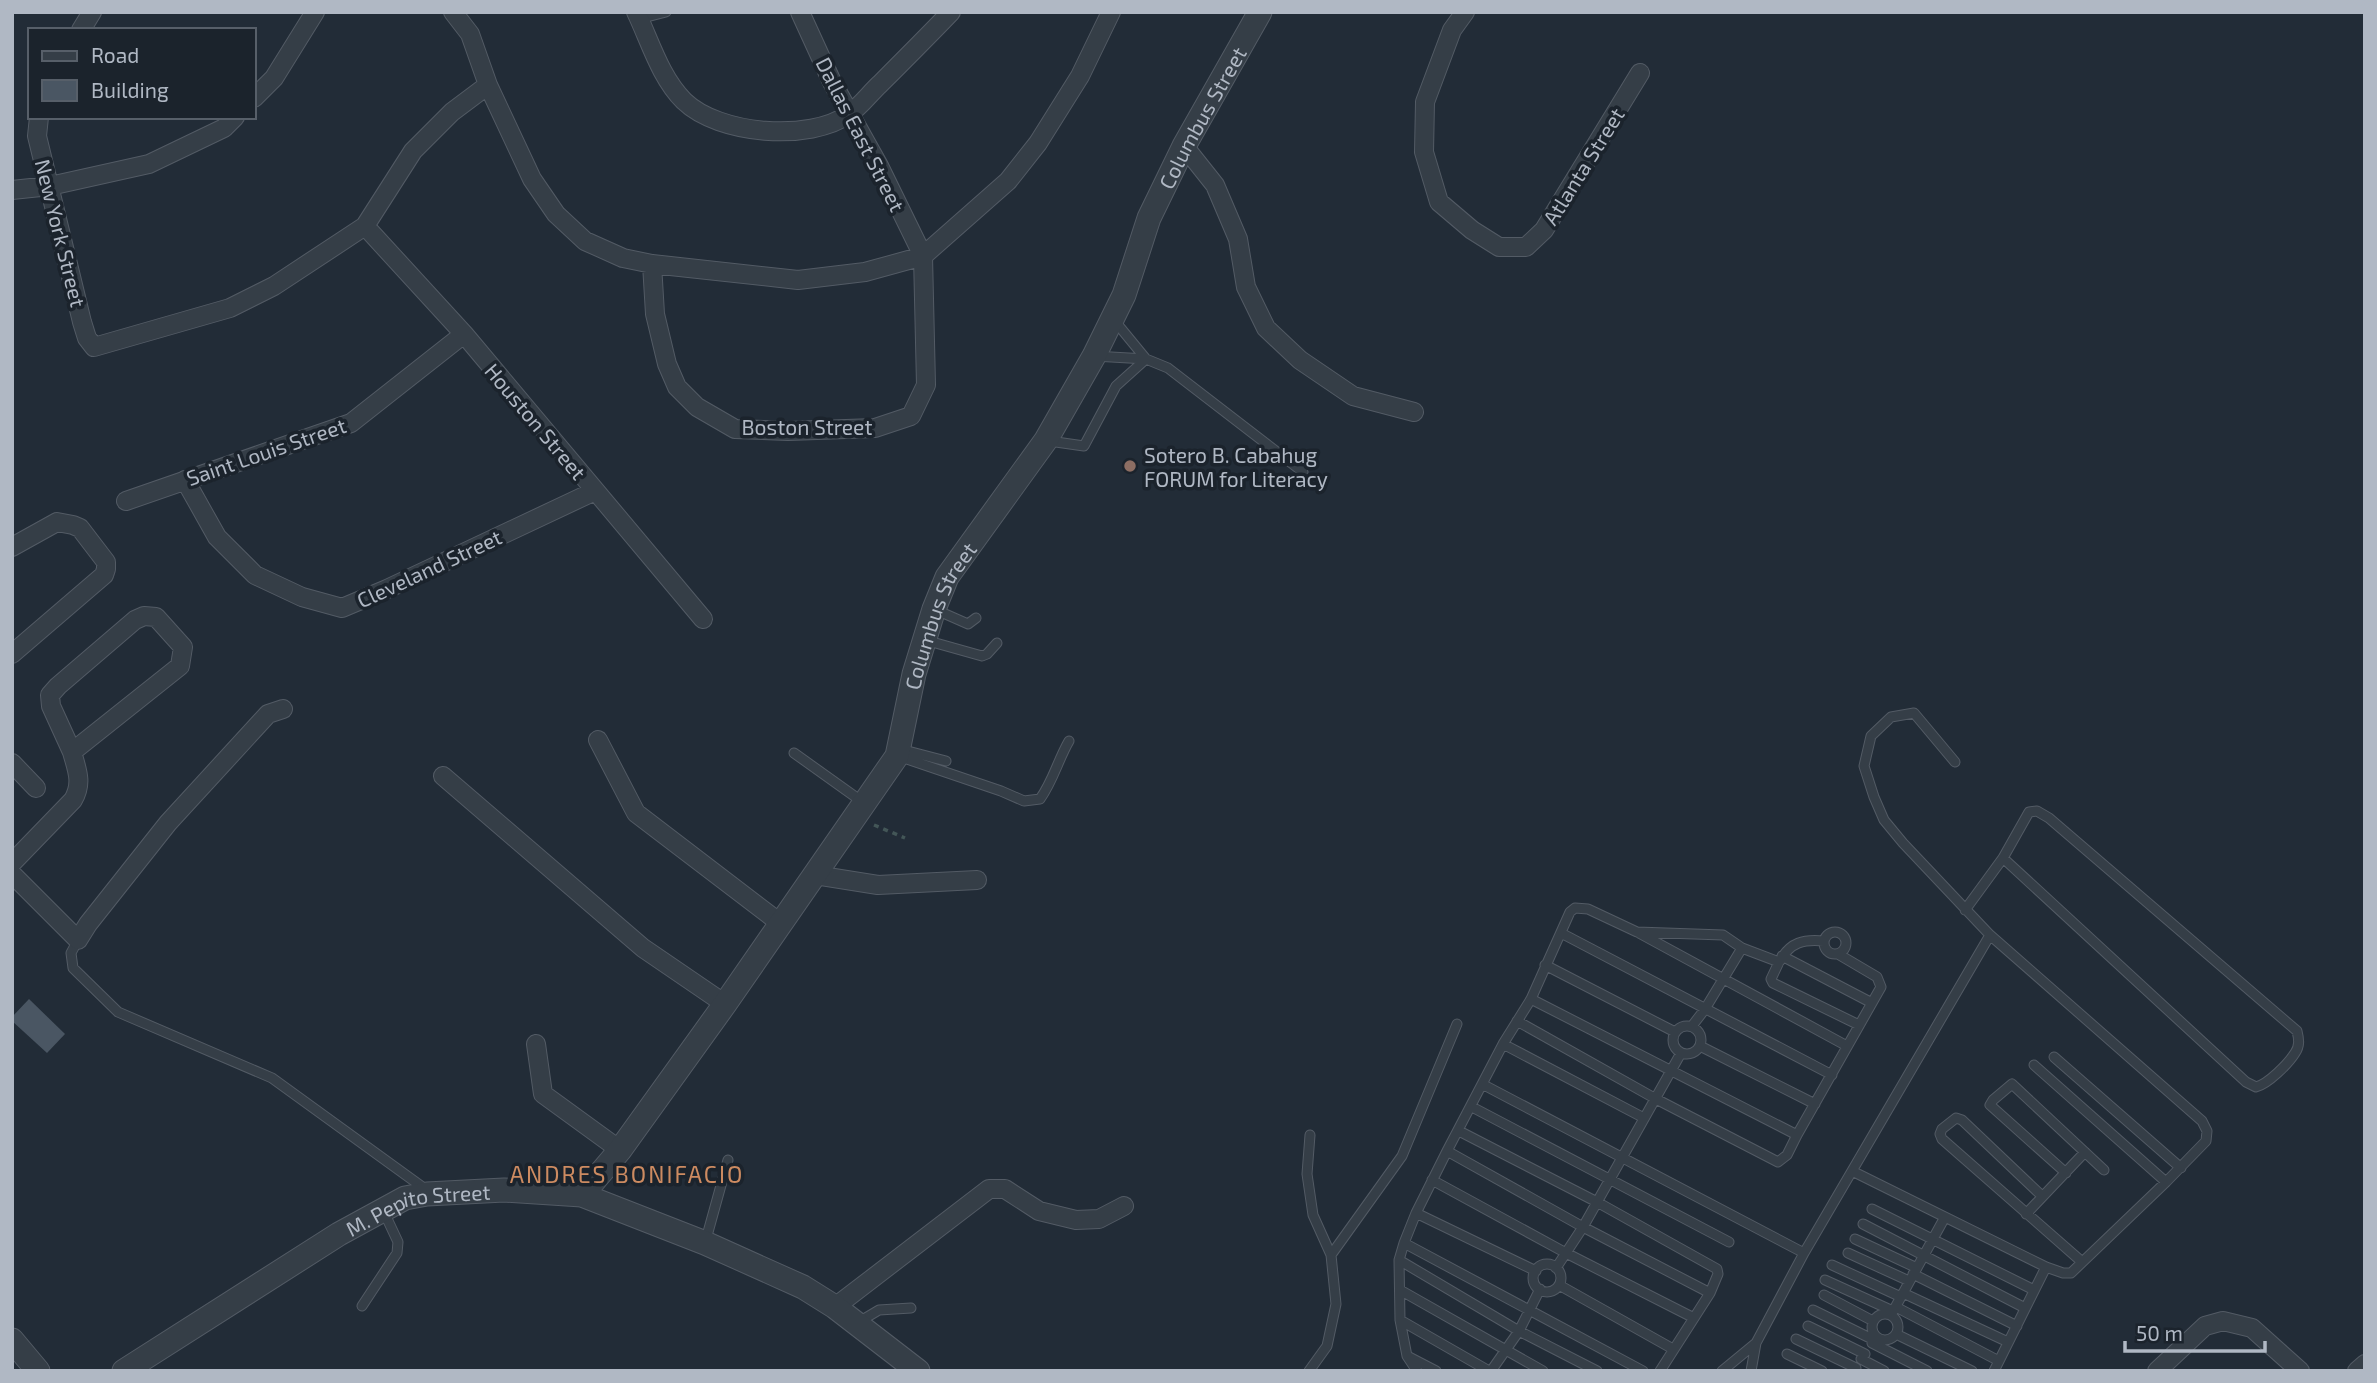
<svg xmlns="http://www.w3.org/2000/svg" width="2377" height="1383" viewBox="0 0 2377 1383" font-family="'Exo 2',sans-serif">
  <style>
    .building { fill: #4a5663 }
    .lines { fill: none; stroke-linecap: round; stroke-linejoin: round }
    .service-casing { stroke: #535b65; stroke-width: 11 }
    .minor-casing { stroke: #535b65; stroke-width: 20 }
    .tertiary-casing { stroke: #535b65; stroke-width: 25 }
    .path { stroke: #435657; stroke-width: 3.5; stroke-dasharray: 5 5; stroke-linecap: butt }
    .service { stroke: #353e47; stroke-width: 9 }
    .minor { stroke: #353e47; stroke-width: 18 }
    .tertiary { stroke: #353e47; stroke-width: 23 }
    .education-dot { fill: #8d6e63; stroke: #1b232c; stroke-width: 2.5 }
    .labels { text-anchor: middle; dominant-baseline: central; stroke-width: 7; stroke-linejoin: round; paint-order: stroke }
    .street-label { font-size: 21px; fill: #b0b8c4; stroke: #1b232c }
    .poi-label { font-size: 21px; fill: #b0b8c4; stroke: #1b232c; text-anchor: start }
    .neighbourhood-label { font-size: 23px; letter-spacing: 2px; fill: #cd8b61; stroke: #1b232c }
  </style>
  <rect width="100%" height="100%" fill="#222c37"/>
  <path class="building" d="M29,999l36,35 -18,19 -35,-32v-4z"/>
  <g class="lines">
    <defs>
      <path id="service" d="M639,19l27,-7
        M1114,320l32,39
        M1094,356l52,3 22,9 135,104
        M1049,441l35,5 32,-60 30,-27
        M934,609l34,15 8,-6
        M925,640l57,16 5,-2 10,-11
        M900,749l46,12
        M794,753l70,50
        M898,756l103,35 23,10 16,-2c13,-18 18,-39 29,-58
        M1965,910l38,-52 26,-46 8,-1 12,7 248,213c2,8 3,15 -2,22 -7,11 -27,31 -39,34l-10,-5 -243,-224
        M1824 943a11 11 0 1 1 22 0a11 11 0 1 1-22 0Z
        M1561,933l271,142
        M1639,933l208,113
        M78,940l-7,13 2,15 45,44 154,66 149,108 5,7
        M1782,956l90,47
        M1780,961c10,-19 24,-22 44,-20
        M1545,965l130,67
        M1531,999l266,136
        M1517,1021l139,78 122,63 9,-7 10,-20 84,-148 -4,-10 -39,-23
        M1673 1040a14 14 0 1 1 28 0a14 14 0 1 1-28 0Z
        M1692,1026l13,-17 37,-61
        M1503,1044l141,74
        M1700,1046l115,58
        M2054,1057l127,111
        M2034,1065l132,117
        M1482,1084l322,169
        M1472,1107l257,135
        M1459,1131l138,71 120,67 1,5 -8,19 -50,78
        M1447,1151l136,76 127,66
        M1852,1171l194,96 17,6h8l95,-91 40,-41 1,-10 -5,-10 -212,-186 -87,-92 -19,-23 -10,-23 -10,-31 7,-30 20,-19 23,-4 41,49
        M2066,1173l-76,-68 3,-5 19,-16 92,86
        M1432,1180l134,73 128,65
        M2042,1196l-80,-76 -6,-2 -14,11 -2,5 2,5 139,122
        M1872,1209l162,81
        M1416,1213l120,58
        M2026,1214l59,-62
        M1863,1224l162,84
        M1855,1239l62,29
        M705,1243l23,-83
        M1404,1243l239,128
        M1848,1253l61,28
        M1331,1255l71,-99 55,-132
        M1399,1260l120,71 78,40
        M1533 1278a14 14 0 1 1 28 0a14 14 0 1 1-28 0Z
        M1832,1265l69,32
        M1556,1268l27,-41 98,-174
        M1913,1274l104,52
        M1825,1280l68,31
        M1559,1285l114,64
        M1400,1290l143,81
        M1903,1293l105,49
        M1824,1295l49,26
        M362,1306l35,-53 1,-11 -15,-32
        M1896,1307l103,54
        M1813,1310l61,30
        M1872 1327a13 13 0 1 1 26 0a13 13 0 1 1-26 0Z
        M1891,1315l54,-98
        M1400,1320l89,51
        M857,1323l22,-13 32,-2
        M1808,1326l57,28
        M1896,1334l76,37
        M1796,1339l60,29
        M1756,1343l48,-90 186,-318
        M1872,1343l55,28
        M1787,1354l35,17
        M1409,1357l27,14
        M1861,1359l23,12
        M1309,1371l18,-25 9,-42 -5,-49 -18,-40 -6,-41 3,-39
        M1417,1371l-10,-15 -7,-36 -1,-60 5,-17 12,-30 31,-62 56,-107 28,-45 39,-87 5,-4 13,1 49,23 86,3 19,13 37,14 -8,17 2,4 86,42
        M1491,1371l28,-40 21,-42
        M1722,1371l34,-28 -5,28
        M1994,1371l52,-104"/>
      <path id="minor" d="M453,12l17,22 18,51 44,94 24,35 29,27 38,17 29,6 146,16 67,-8 58,-16 85,-75 30,-38 42,-67 31,-64
        M636,12c14,29 24,65 48,89 35,34 126,41 165,13 12,-8 21,-21 31,-30 24,-24 48,-48 71,-72
        M1465,12l-13,18 -27,72 -1,50 15,50 33,28 27,17h27l18,-17 96,-157
        M81,30l11,-18
        M254,98l20,-20 41,-66
        M39,117l-2,19 45,186 5,16 7,9 136,-39 44,-22 91,-60 48,-75 39,-39 36,-27
        M1184,146l31,39 23,54 8,48 20,41 34,32 53,36 61,16
        M12,190l38,-4 99,-22 75,-36 11,-11
        M365,226l99,108 239,285
        M652,264l3,50 12,50 10,23 20,20 38,22 53,2 87,-3 36,-12 15,-31 -3,-129 -44,-90 -47,-84 -32,-70
        M185,480l32,57 38,38 47,22 40,11 45,-19 208,-98
        M126,501l225,-78 113,-89
        M12,547l45,-25 16,3 7,3 26,34v7l-2,6 -92,79
        M598,740l38,73 144,110
        M12,763l24,25
        M443,776l200,172 82,56
        M12,863l61,-63c10,-17 4,-30 -1,-48l108,-86 3,-19 -27,-30 -12,-1 -9,4 -77,66 -8,9 1,11 21,46
        M12,874l66,66 10,-16 80,-101 100,-109 15,-5
        M815,875l63,10 99,-5
        M536,1044l7,50 77,56
        M835,1307l154,-118h16l34,22 37,9 23,-1 25,-13
        M2157,1371l48,-45 18,-5 29,7 48,43
        M2357,1371l8,-7"/>
      <g id="tertiary">
        <path id="s1" d="M582,1195l38,-45 105,-146 172,-248 17,-82 20,-65 13,-32 99,-137 48,-84 30,-61 25,-77 35,-72 76,-134"/>
        <path d="M12,1340l26,31"/>
        <path id="s2" d="M124,1371l215,-137 66,-36 22,-4 77,-4 78,5 123,48 98,44 32,20 83,64"/>
      </g>
    </defs>
    <use href="#service" class="service-casing"/>
    <use href="#minor" class="minor-casing"/>
    <use href="#tertiary" class="tertiary-casing"/>
    <path class="path" d="M874,825l31,13"/>
    <use href="#service" class="service"/>
    <use href="#minor" class="minor"/>
    <use href="#tertiary" class="tertiary"/>
  </g>
  <circle class="education-dot" cx="1130" cy="466" r="7"/>
  <g class="labels">
    <g class="street-label">
      <text stroke="none"><textPath href="#s1" startOffset="1255">Columbus Street</textPath></text>
      <text transform="translate(861 134) rotate(63)">Dallas East Street</text>
      <text transform="translate(1583 166) rotate(-58)">Atlanta Street</text>
      <text transform="translate(61 233) rotate(76)">New York Street</text>
      <text transform="translate(536 421) rotate(50)">Houston Street</text>
      <text x="807" y="426">Boston Street</text>
      <text transform="translate(266 451) rotate(-19)">Saint Louis Street</text>
      <text transform="translate(429 568) rotate(-25)">Cleveland Street</text>
      <text stroke="none"><textPath href="#s1" startOffset="688">Columbus Street</textPath></text>
      <text stroke="none"><textPath href="#s2" startOffset="340">M. Pepito Street</textPath></text>
    </g>
    <g class="poi-label">
      <text x="1144" y="454">Sotero B. Cabahug<tspan x="1144" dy="24">FORUM for Literacy</tspan></text>
    </g>
    <g class="neighbourhood-label">
      <text x="627" y="1174">ANDRES BONIFACIO</text>
    </g>
  </g>
  <rect width="2377" height="1383" fill="none" stroke="#b0b8c4" stroke-width="28"/>
  <rect x="28" y="28" width="228" height="91" fill="#1b232c" stroke="#575f69" stroke-width="2"/>
  <rect x="42" y="51" width="35" height="10" fill="#353e47" stroke="#575f69" stroke-width="2"/>
  <text x="91" y="63" font-size="21" fill="#b0b8c4">Road</text>
  <rect x="42" y="80" width="35" height="21" fill="#4a5663" stroke="#575f69" stroke-width="2"/>
  <text x="91" y="98" font-size="21" fill="#b0b8c4">Building</text>
  <path d="M2125 1341v10h140v-10" fill="none" stroke="#b0b8c4" stroke-width="3.5"/>
  <text x="2136" y="1341" font-size="21" fill="#b0b8c4" stroke="#1b232c" stroke-width="5" paint-order="stroke">50 m</text>
</svg>
